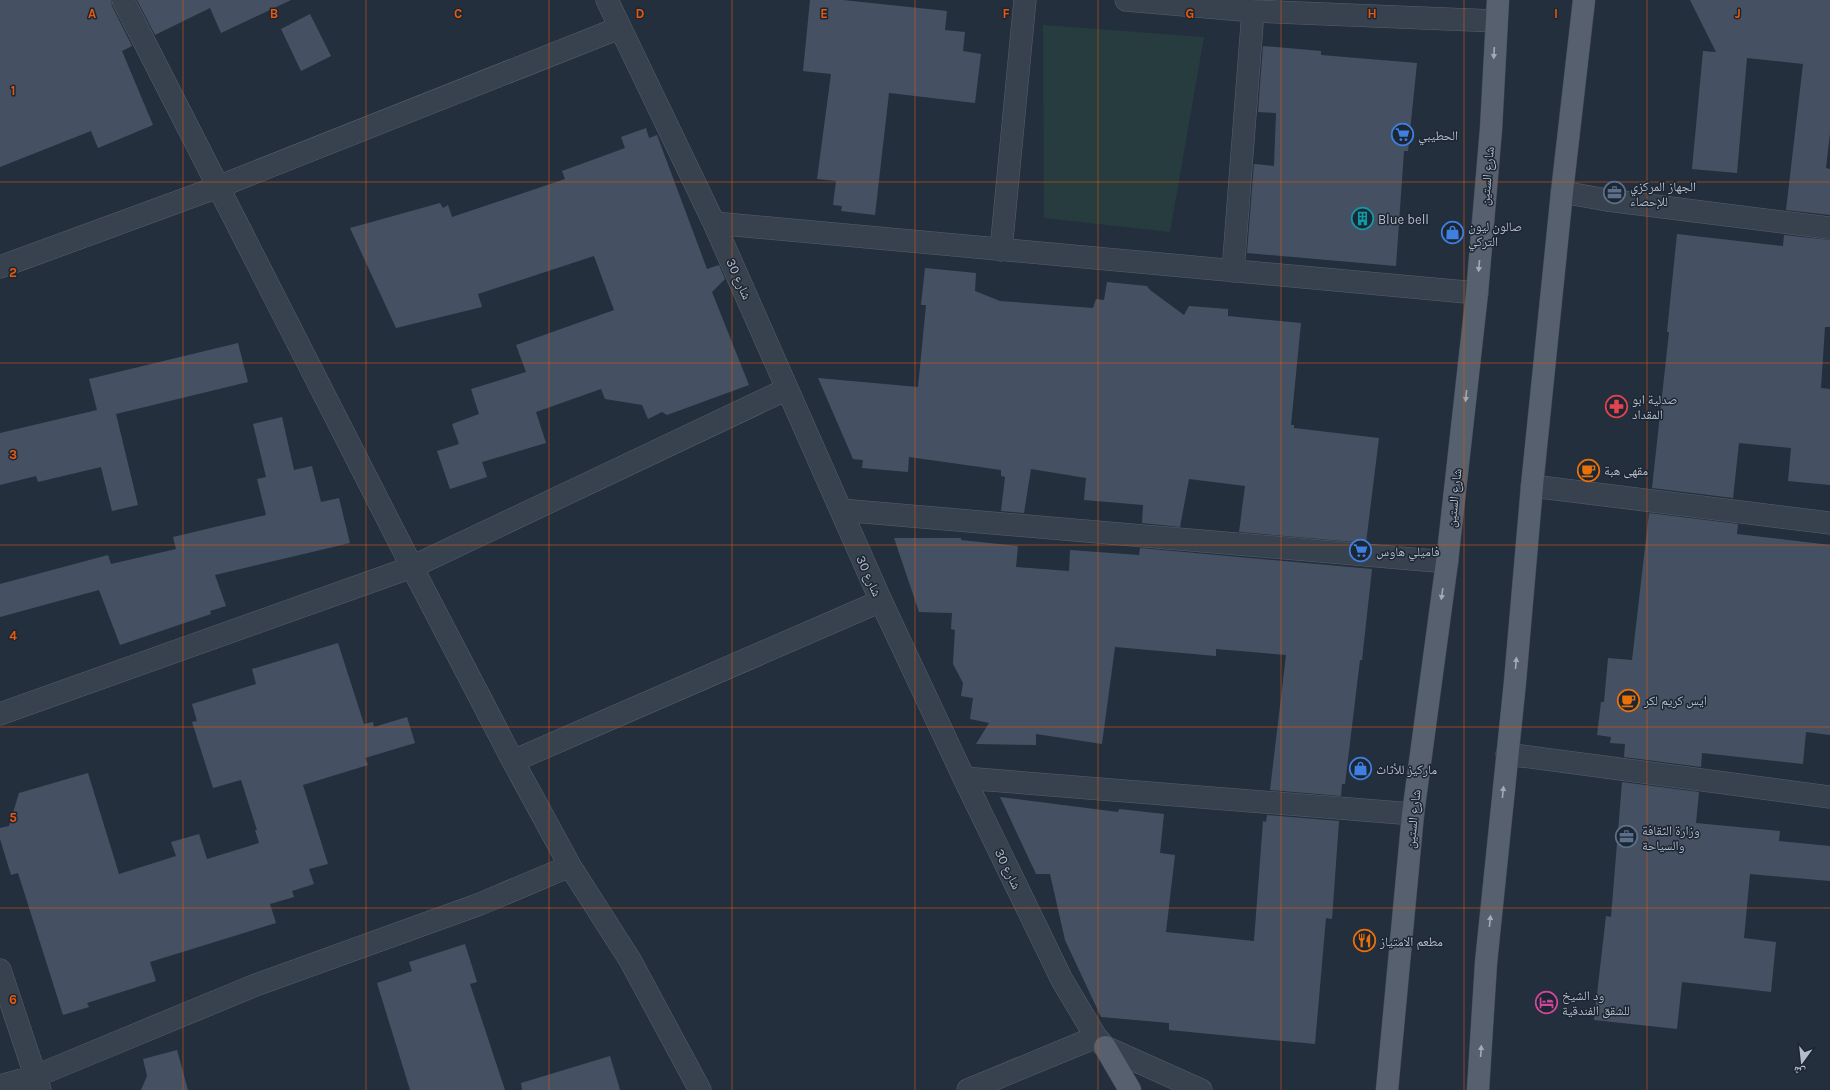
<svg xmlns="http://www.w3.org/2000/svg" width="1830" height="1090" viewBox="0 0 1830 1090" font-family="Karla,'Noto Naskh Arabic',sans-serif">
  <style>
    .green { fill: #263c3f }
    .building { fill: #455162 }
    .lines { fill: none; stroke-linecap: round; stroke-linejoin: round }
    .minor-casing { stroke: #565f6c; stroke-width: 23 }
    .major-casing { stroke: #414a57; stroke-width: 23 }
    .minor { stroke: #38414e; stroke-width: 22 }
    .major { stroke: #56606e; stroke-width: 22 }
    .oneway { fill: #a1aab7 }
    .grid { fill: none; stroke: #e8590c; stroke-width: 1; stroke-opacity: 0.55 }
    .labels { text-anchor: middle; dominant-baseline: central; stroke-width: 3; stroke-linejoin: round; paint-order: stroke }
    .poi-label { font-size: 13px; fill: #b4bcc9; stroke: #1d2633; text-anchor: start }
    .street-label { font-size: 13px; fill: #b4bcc9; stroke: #1d2633 }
    .grid-label { font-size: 13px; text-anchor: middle; font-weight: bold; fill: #e8590c; stroke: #1d2633; stroke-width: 3; stroke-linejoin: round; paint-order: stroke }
  </style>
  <rect width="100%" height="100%" fill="#242f3e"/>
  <path class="green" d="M1043,25l161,12 -34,195 -126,-14z"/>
  <path class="building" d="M0,0h111l1,6 20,40 -10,5 31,74 -55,23 -7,-17 -91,36z
    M137,0h154l-70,33 -11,-25 -55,27z
    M810,0h33l104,11 -2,19 20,2 -2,19 18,3 -6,49 -86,-10 -14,122 -34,-4 1,-5 -9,-1 3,-24 -19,-2 14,-105 -28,-3z
    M1690,0h140v133l-4,35 4,1v46l-44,-5 17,-146 -56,-6 -10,115 -45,-4 11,-118 13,1z
    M310,14l21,42 -30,15 -20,-42z
    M1263,46l58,5v4l96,8 -9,88h-4l-8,115 -149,-13 7,-89 20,2 2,-53 -18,-1z
    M646,128l3,10 8,-3 50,134 12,-4 6,14 -13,13 37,93 -82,30 -5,-3 -14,7 -6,-14 -37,-6 -4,-10 -65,23 10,31 -64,19 5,15 -37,12 -13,-38 22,-7 -7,-20 27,-10 -8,-25 55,-17 -10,-27 98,-35 -20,-54 -116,38 4,13 -86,21 -46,-100 90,-25 3,5 5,-3 4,12 113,-38 -3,-8 63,-23 -4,-11z
    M1677,234l106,12 1,-11 46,5v87h-5l-4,61 9,1v96l-42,-4 3,-33 -52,-5 -6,55 -81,-10 17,-156h-2z
    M925,268l51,5 -1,18 25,10 93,7 3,-9 8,1 3,-18 40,4 3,4 34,25 5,-9 39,3v7l73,7 -10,102h3v3l85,10 -13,105 -127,-11 6,-46 -56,-7 -9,48 -38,-4 1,-18 -59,-5 2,-22 -55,-9 -7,44 -23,-2 4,-34 -4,-1v-6l-92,-13 -1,15 -46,-4 1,-8 -10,-1 -35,-81 100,9 8,-82h-5z
    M238,343l10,39 -132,32 22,91 -26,6 -11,-44 -63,15 -2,-6 -36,9v-52l97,-23 -8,-31z
    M282,417l12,53 18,-4 9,36 18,-4 11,45 -135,32 11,31 -16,5 1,3 -91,31 -21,-55 -99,27v-33l108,-29 3,9 65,-15 -3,-12 93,-22 -9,-36 9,-2 -13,-53z
    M1649,513l89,11 -1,10 93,11v190l-24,-3 -3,32 -101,-11 -1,14 -77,-10 1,-13 -15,-1 1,-6 -14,-2 4,-33h3l4,-44 24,2z
    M894,538h67v2l57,6 -2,21 53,4 1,-21 69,5 1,-7 232,21 -10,91h-2l-15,124h-3l-1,12 -71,-6 16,-135 -70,-6v7l-101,-9 -13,97 -66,-10v11l-60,-1 13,-21 -19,-4 3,-21 -12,-2 2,-13 -10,-19 2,-34 -4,-1 1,-16 -33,-1z
    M338,643l26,81 9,-2 1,5 33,-10 8,26 -50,15 3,7 -65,20 25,79 -19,5 5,15 -22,7 2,6 -24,7 6,19 -126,39 6,19 -69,22 2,4 -26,8 -45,-142 -7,2 -11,-36v-11l9,-2 10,-33 69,-20 31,101 57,-18 -5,-14 28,-8 8,25 52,-16 -4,-13h2l-16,-50 -28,8 -21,-66 5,-1 -5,-17 64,-20 -4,-15z
    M1622,782l77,10 -3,31 84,8 -1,10 51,5v35l-80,-7 -6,64 32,4 -5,50 -89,-10 -5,47 -83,-9 12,-104 5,1z
    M1000,797l118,15 1,-3 45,5 -4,39 15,2 -9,77 88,9 9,-120 3,1 1,-7 72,6 -7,98 -6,-1 -11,126 -146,-14v-7l-68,-6 -36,-77 -15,-66h-14z
    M465,944l12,38 -7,2 35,106h-95l-33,-107 35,-12 -3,-9z
    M177,1050l11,40h-47l6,-14 -4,-17z
    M610,1056l10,34h-98l-1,-7z"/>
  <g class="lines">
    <defs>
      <path id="minor" d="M123,0l289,567 101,194 57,105 60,94 70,130
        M607,0l107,223 167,378 83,177 98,202 34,57 9,10 96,43
        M1126,0l127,11 243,10
        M1562,192l45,8 223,28
        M714,223l763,70
        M1001,250l24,-250
        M0,267l218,-80 401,-159
        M1233,271l20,-260
        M1532,486l298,37
        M841,510l606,52
        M0,714l412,-147 375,-178
        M1507,754l323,43
        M513,761l368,-160
        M964,778l449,36
        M0,970l40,120
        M0,1086l36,-10 217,-90 227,-82 90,-38
        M968,1090l128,-53"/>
      <path id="major" d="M1105,1047l25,43
        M1387,1090l26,-276 34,-252 30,-269 14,-164 7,-129
        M1478,1090l8,-127 29,-281 17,-196 30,-294 22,-192"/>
    </defs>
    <use href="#minor" class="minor-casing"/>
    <use href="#major" class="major-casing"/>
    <use href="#minor" class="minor"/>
    <use href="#major" class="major"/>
  </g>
  <defs><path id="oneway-solid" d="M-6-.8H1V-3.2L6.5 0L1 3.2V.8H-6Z"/></defs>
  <g class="oneway">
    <use href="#oneway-solid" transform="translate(1494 53) rotate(93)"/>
    <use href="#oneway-solid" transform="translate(1479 266) rotate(95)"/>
    <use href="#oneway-solid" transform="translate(1466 396) rotate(96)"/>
    <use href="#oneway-solid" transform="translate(1442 594) rotate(98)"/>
    <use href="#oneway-solid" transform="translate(1516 663) rotate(-85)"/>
    <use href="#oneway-solid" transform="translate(1503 792) rotate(-84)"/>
    <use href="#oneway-solid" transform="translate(1490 921) rotate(-84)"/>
    <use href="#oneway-solid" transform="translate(1481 1051) rotate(-86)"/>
  </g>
  <path class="grid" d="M183,0v1090M366,0v1090M549,0v1090M732,0v1090M915,0v1090M1098,0v1090M1281,0v1090M1464,0v1090M1647,0v1090M0,182h1830M0,363h1830M0,545h1830M0,727h1830M0,908h1830"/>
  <defs>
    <symbol id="supermarket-ring" viewBox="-11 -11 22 22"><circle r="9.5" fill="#1d2633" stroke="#3f7fe0" stroke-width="1.5"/><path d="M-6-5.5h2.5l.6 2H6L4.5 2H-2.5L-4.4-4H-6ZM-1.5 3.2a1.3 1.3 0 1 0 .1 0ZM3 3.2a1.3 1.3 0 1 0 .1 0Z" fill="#3f7fe0"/></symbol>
    <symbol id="office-ring" viewBox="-11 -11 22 22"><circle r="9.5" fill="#1d2633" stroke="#5c6f8a" stroke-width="1.5"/><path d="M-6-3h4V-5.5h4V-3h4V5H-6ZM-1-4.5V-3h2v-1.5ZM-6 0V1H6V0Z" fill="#5c6f8a"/></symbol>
    <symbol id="building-ring" viewBox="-11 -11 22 22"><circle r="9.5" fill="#1d2633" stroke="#0f9aa8" stroke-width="1.5"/><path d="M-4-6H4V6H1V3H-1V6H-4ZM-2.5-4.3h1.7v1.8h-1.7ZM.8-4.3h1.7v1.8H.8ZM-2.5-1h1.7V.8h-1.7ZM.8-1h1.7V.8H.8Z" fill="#0f9aa8"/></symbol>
    <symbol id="shop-ring" viewBox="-11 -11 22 22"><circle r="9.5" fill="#1d2633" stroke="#3f7fe0" stroke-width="1.5"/><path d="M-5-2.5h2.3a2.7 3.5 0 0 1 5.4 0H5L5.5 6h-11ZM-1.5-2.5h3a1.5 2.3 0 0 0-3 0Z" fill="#3f7fe0"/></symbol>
    <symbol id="pharmacy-ring" viewBox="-11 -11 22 22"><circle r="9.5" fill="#1d2633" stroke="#e0444e" stroke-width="1.5"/><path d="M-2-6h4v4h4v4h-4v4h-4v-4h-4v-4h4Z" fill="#e0444e"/></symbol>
    <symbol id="cafe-ring" viewBox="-11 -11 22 22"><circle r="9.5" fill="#1d2633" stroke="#e8710a" stroke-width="1.5"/><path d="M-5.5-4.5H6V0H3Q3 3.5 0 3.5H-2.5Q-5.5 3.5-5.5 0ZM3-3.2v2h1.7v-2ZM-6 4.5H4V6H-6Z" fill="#e8710a"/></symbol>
    <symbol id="restaurant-ring" viewBox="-11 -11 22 22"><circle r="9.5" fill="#1d2633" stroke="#e8710a" stroke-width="1.5"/><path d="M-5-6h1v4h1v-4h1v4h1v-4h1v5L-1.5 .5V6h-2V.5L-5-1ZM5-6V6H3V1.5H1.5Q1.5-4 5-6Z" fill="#e8710a"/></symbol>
    <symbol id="hotel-ring" viewBox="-11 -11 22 22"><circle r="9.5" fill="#1d2633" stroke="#d1479c" stroke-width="1.5"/><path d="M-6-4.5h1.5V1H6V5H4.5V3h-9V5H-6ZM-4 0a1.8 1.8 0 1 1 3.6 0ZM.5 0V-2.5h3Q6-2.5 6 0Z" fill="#d1479c"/></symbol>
  </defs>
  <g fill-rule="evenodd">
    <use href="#supermarket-ring" x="1390" y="122" width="25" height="25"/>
    <use href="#office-ring" x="1602" y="180" width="25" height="25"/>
    <use href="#building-ring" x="1350" y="206" width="25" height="25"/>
    <use href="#shop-ring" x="1440" y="220" width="25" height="25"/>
    <use href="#pharmacy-ring" x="1604" y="394" width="25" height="25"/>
    <use href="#cafe-ring" x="1576" y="458" width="25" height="25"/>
    <use href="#supermarket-ring" x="1348" y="538" width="25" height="25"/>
    <use href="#cafe-ring" x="1616" y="688" width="25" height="25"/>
    <use href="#shop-ring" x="1348" y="756" width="25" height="25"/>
    <use href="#office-ring" x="1614" y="824" width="25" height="25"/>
    <use href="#restaurant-ring" x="1352" y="928" width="25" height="25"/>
    <use href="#hotel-ring" x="1534" y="990" width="25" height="25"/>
  </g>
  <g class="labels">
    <g class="poi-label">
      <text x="1418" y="135">الحطيبي</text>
      <text x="1630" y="186">الجهاز المركزي<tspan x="1630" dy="15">للإحصاء</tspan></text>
      <text x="1378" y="219">Blue bell</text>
      <text x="1468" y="226">صالون ليون<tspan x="1468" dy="15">التركي</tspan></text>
      <text x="1632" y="399">صدلية ابو<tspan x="1632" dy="15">المقداد</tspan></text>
      <text x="1604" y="470">مقهى هبة</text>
      <text x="1376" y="551">فاميلي هاوس</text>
      <text x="1644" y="700">ايس كريم لكر</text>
      <text x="1376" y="769">ماركيز للأثاث</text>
      <text x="1642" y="830">وزارة الثقافة<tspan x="1642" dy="15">والسياحة</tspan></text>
      <text x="1380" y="941">مطعم الامتياز</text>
      <text x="1562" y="995">ود الشيخ<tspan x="1562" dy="15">للشقق الفندقية</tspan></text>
    </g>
    <g class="street-label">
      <text transform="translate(1487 176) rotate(-85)">شارع الستين</text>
      <text transform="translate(739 279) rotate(66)">شارع 30</text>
      <text transform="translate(1454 498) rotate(-84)">شارع الستين</text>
      <text transform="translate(869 576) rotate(66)">شارع 30</text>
      <text transform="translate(1413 819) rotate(-84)">شارع الستين</text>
      <text transform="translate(1008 869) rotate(64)">شارع 30</text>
    </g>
  </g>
  <g class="grid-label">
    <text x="92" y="18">A</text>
    <text x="274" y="18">B</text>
    <text x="458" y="18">C</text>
    <text x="640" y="18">D</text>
    <text x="824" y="18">E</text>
    <text x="1006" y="18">F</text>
    <text x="1190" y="18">G</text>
    <text x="1372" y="18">H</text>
    <text x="1556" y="18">I</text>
    <text x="1738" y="18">J</text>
    <text x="13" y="95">1</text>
    <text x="13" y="277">2</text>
    <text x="13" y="459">3</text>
    <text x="13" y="640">4</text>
    <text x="13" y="822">5</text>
    <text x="13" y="1004">6</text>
  </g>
  <g transform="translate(1802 1062) rotate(195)" stroke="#1d2633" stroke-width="3" paint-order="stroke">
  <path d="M0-3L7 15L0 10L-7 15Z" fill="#b4bcc9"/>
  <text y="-6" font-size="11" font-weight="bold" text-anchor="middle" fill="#b4bcc9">ش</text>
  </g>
</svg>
